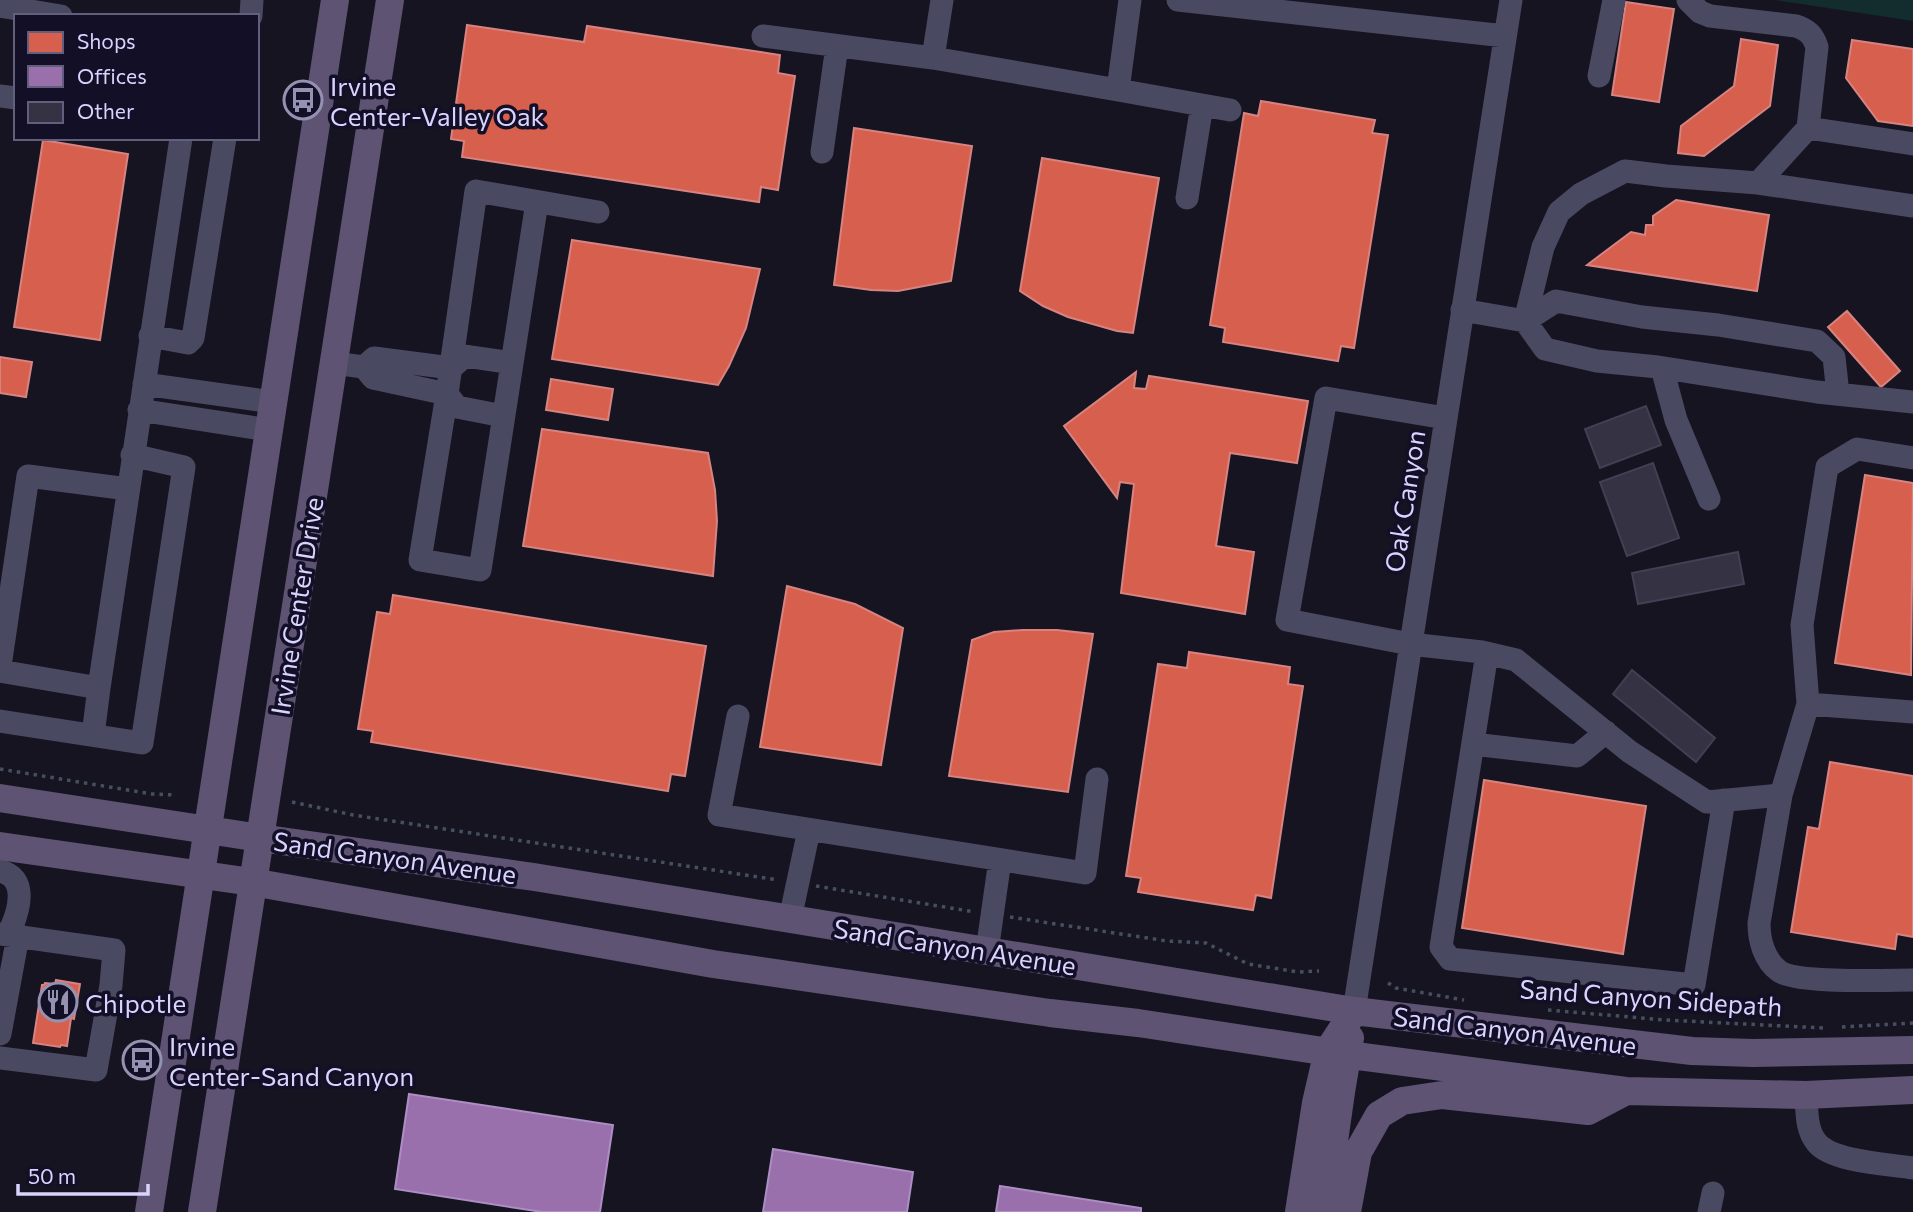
<svg xmlns="http://www.w3.org/2000/svg" width="1913" height="1212" viewBox="0 0 1913 1212" font-family="Commissioner,sans-serif">
  <style>
    .green { fill: #132c2d }
    .shops { fill: #d6604d; stroke: #d78382; stroke-width: 2 }
    .offices { fill: #9970ab; stroke: #ac8ec4; stroke-width: 2 }
    .building { fill: #343243; stroke: #433f54; stroke-width: 2 }
    .lines { fill: none; stroke-linecap: round; stroke-linejoin: round }
    .path { stroke: #44505f; stroke-width: 3.5; stroke-dasharray: 3.5 5; stroke-linecap: butt }
    .minor { stroke: #4a4962; stroke-width: 23 }
    .major { stroke: #5e5373; stroke-width: 28 }
    .labels { text-anchor: middle; dominant-baseline: central; stroke-width: 7; stroke-linejoin: round; paint-order: stroke }
    .poi-label { font-size: 26px; fill: #d9d4ff; stroke: #130f26; text-anchor: start }
    .street-label { font-size: 26px; fill: #d9d4ff; stroke: #130f26 }
  </style>
  <rect width="100%" height="100%" fill="#161421"/>
  <path class="green" d="M1775,0h138v21z"/>
  <path class="shops" d="M1626,2l48,7 -15,93 -47,-7z
    M467,25l117,17 3,-16 193,29 -2,18 17,3 -17,114 -17,-3 -2,15 -297,-45 2,-16 -13,-2z
    M1741,39l37,6 -8,61 -66,50 -26,-3 3,-27 53,-40z
    M1852,40l61,9v77l-35,-5 -32,-43z
    M1261,101l114,19 -3,13 16,2 -34,213 -13,-2 -3,15 -115,-19 2,-14 -15,-3 34,-212 14,3z
    M854,128l118,18 -21,135 -53,10 -27,-1 -37,-5z
    M43,140l85,14 -28,186 -86,-13z
    M1042,158l117,20 -26,155 -16,-2 -49,-14 -25,-11 -23,-15z
    M1676,200l93,15 -12,76 -170,-26 44,-33 14,3 1,-10h7v-9z
    M572,240l188,29 -14,59 -17,38 -11,19 -166,-26z
    M1847,311l53,60 -19,16 -53,-60z
    M0,357l32,5 -6,35 -26,-4z
    M1136,372l-2,16 12,1 3,-13 159,25 -11,62 -67,-10 -14,93 38,6 -9,62 -124,-21 13,-109 -14,-2 -3,16 -53,-72z
    M551,379l62,10 -5,31 -62,-10z
    M542,429l166,24 7,37 2,31 -4,55 -190,-30z
    M1865,475l48,8 -2,192 -76,-12z
    M787,586l68,18 48,24 -22,137 -121,-18z
    M393,595l313,51 -21,130 -14,-2 -3,17 -297,-49 2,-11 -15,-2 19,-117 13,2z
    M1023,630h34l36,4 -25,158 -119,-16 23,-136 22,-8z
    M1189,652l101,15 -2,17 15,2 -32,212 -15,-3 -3,15 -115,-18 3,-14 -15,-2 32,-212 29,4z
    M1830,762l83,14v161l-16,-3 -2,15 -104,-17 17,-105 11,2z
    M1484,780l162,26 -23,148 -161,-26z
    M56,980l24,4 -6,35 -3,-1 -4,28 -6,-1 -1,2 -27,-4 9,-58h2l1,-2 10,1z"/>
  <path class="offices" d="M409,1094l204,31 -13,87h-58l-147,-23z
    M773,1149l140,23 -6,40h-144z
    M1000,1186l141,22v4h-145z"/>
  <path class="building" d="M1646,406l15,39 -61,23 -15,-39z
    M1653,463l26,75 -52,18 -27,-74z
    M1738,552l6,32 -106,20 -6,-31z
    M1632,670l83,68 -19,24 -83,-68z"/>
  <g class="lines">
    <path class="path" d="M0,769l152,25 24,1
      M292,802l61,13 425,65
      M816,886l159,26
      M1010,917l157,24 39,2 42,21 50,8 21,-1
      M1388,983l8,5 68,12
      M1548,1010l117,10 159,8
      M1842,1027l71,-4"/>
    <path class="minor" d="M942,0l-9,58 185,32 12,-90
      M1178,0l327,36
      M1688,0l12,12 10,4 86,10c12,4 17,9 21,21l-9,81 -50,55
      M0,6l61,10
      M251,16l1,-16
      M763,36l170,22
      M1599,76l15,-76
      M1118,90l112,20
      M0,96l16,2
      M1808,128l105,16
      M822,152l15,-106
      M1187,198l15,-93
      M537,202l-57,368 -60,-10 27,-166 29,-203 122,21
      M1913,206l-155,-23 -92,-7 -41,-5 -44,23 -22,18 -16,35 -18,74 20,28 52,12 61,6 159,25 96,10
      M1462,310l63,11 31,-20 86,16 76,8 99,16 17,16 4,37
      M150,336l38,7 5,-5 32,-200
      M333,363l31,4 9,11 74,16 10,13 46,9
      M364,367l10,-9 77,10 14,-12 47,7
      M1662,368l14,52 33,79
      M144,384l129,18
      M139,410l130,20
      M1445,418l-119,-20 -39,222 123,24 72,8 34,8 114,92 77,50 74,-7 27,-91 -6,-79 25,-158 30,-18 56,9
      M1487,653l-46,294 9,12 244,26 30,-185
      M0,666l28,-190 100,13
      M0,671l99,17 82,-550
      M1808,704l105,8
      M738,716l-19,99 366,58 12,-94
      M0,721l142,22 42,-276 -52,-12
      M93,735l6,-47
      M1473,744l104,12 29,-24
      M1781,795l-22,128c0,17 5,37 20,48 17,13 108,9 134,9
      M0,871c27,6 20,36 12,55l6,10 -18,98
      M790,919l19,-89
      M0,934l114,16 -3,35 -15,85 -96,-12
      M987,951l13,-91
      M1354,1011l157,-1011
      M1806,1095c1,17 0,35 11,48 16,19 72,21 96,25
      M1709,1212l4,-19"/>
    <path class="major" d="M0,798l260,40 274,39 820,134 338,40 61,2 160,-3
      M0,846l252,36 461,82 337,49 88,10 211,32 277,36 180,4 107,-5
      M149,1212c65,-404 121,-809 186,-1212
      M202,1212l188,-1212
      M1299,1212l17,-109 12,-52 26,-40
      M1324,1212l17,-120 9,-54
      M1347,1212l11,-60 21,-37 23,-14 40,-6 146,16 38,-20"/>
  </g>
  <defs>
    <symbol id="bus-ring" viewBox="-11 -11 22 22"><circle r="9.5" fill="#130f26" stroke="#9591b1" stroke-width="1.5"/><path d="M-5-6H5V4H4V6H2V4H-2V6H-4V4H-5ZM-3.5-4V0h7V-4ZM-3.5 1.2v1.5H-2V1.2ZM2 1.2v1.5H3.5V1.2Z" fill="#9591b1"/></symbol>
    <symbol id="restaurant-ring" viewBox="-11 -11 22 22"><circle r="9.5" fill="#130f26" stroke="#9591b1" stroke-width="1.5"/><path d="M-5-6h1v4h1v-4h1v4h1v-4h1v5L-1.5 .5V6h-2V.5L-5-1ZM5-6V6H3V1.5H1.5Q1.5-4 5-6Z" fill="#9591b1"/></symbol>
  </defs>
  <g fill-rule="evenodd">
    <use href="#bus-ring" x="281" y="78" width="44" height="44"/>
    <use href="#restaurant-ring" x="36" y="980" width="44" height="44"/>
    <use href="#bus-ring" x="120" y="1038" width="44" height="44"/>
  </g>
  <g class="labels">
    <g class="poi-label">
      <text x="330" y="85">Irvine<tspan x="330" dy="30">Center-Valley Oak</tspan></text>
      <text x="85" y="1002">Chipotle</text>
      <text x="169" y="1045">Irvine<tspan x="169" dy="30">Center-Sand Canyon</tspan></text>
    </g>
    <g class="street-label">
      <text transform="translate(1404 501) rotate(-81)">Oak Canyon</text>
      <text transform="translate(296 606) rotate(-81)">Irvine Center Drive</text>
      <text transform="translate(395 857) rotate(8)">Sand Canyon Avenue</text>
      <text transform="translate(955 946) rotate(9)">Sand Canyon Avenue</text>
      <text transform="translate(1651 997) rotate(4)">Sand Canyon Sidepath</text>
      <text transform="translate(1515 1030) rotate(7)">Sand Canyon Avenue</text>
    </g>
  </g>
  <rect x="14" y="14" width="245" height="126" fill="#130f26" stroke="#625e7d" stroke-width="2"/>
  <rect x="28" y="32" width="35" height="21" fill="#d6604d" stroke="#625e7d" stroke-width="2"/>
  <text x="77" y="49" font-size="21" fill="#d9d4ff">Shops</text>
  <rect x="28" y="66" width="35" height="21" fill="#9970ab" stroke="#625e7d" stroke-width="2"/>
  <text x="77" y="84" font-size="21" fill="#d9d4ff">Offices</text>
  <rect x="28" y="102" width="35" height="21" fill="#343243" stroke="#625e7d" stroke-width="2"/>
  <text x="77" y="119" font-size="21" fill="#d9d4ff">Other</text>
  <path d="M18 1184v10h130v-10" fill="none" stroke="#d9d4ff" stroke-width="3.5"/>
  <text x="28" y="1184" font-size="21" fill="#d9d4ff" stroke="#130f26" stroke-width="5" paint-order="stroke">50 m</text>
</svg>
